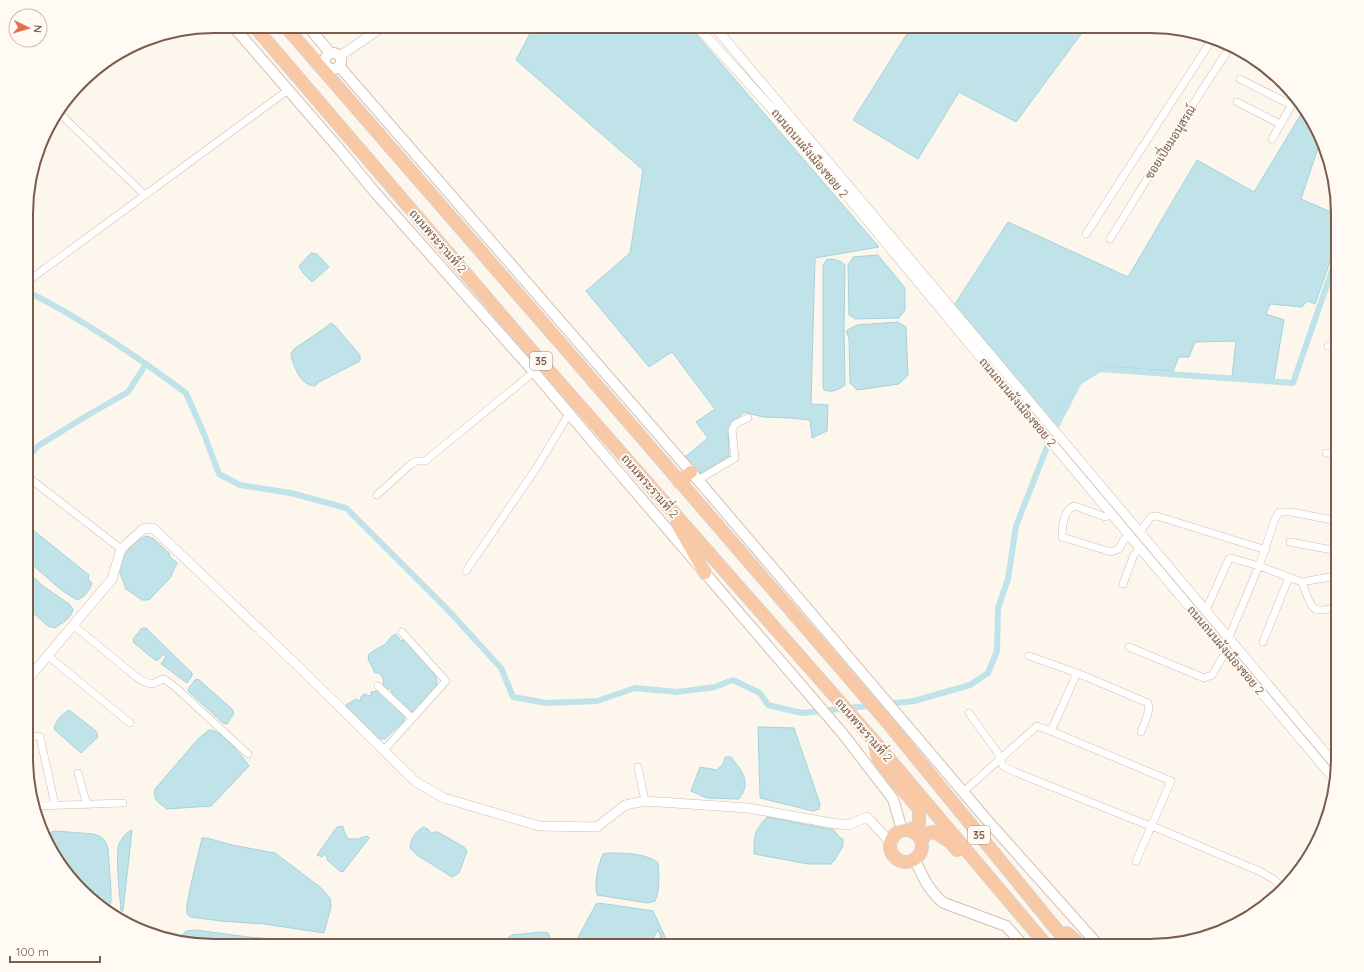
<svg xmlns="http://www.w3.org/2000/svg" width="1364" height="972" viewBox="0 0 1364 972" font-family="Quicksand,Sarabun,sans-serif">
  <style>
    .water { fill: #bfe3e8; stroke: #a5d3da }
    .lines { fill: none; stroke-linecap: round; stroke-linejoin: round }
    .canal { stroke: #bfe3e8; stroke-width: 6 }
    .minor-casing { stroke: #d1beb0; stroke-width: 8 }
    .tertiary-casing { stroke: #d1beb0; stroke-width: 10 }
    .secondary-casing { stroke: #d6c0b0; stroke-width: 12 }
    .trunk-casing { stroke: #dad1cd; stroke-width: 14 }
    .minor { stroke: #fff; stroke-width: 7 }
    .tertiary { stroke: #fff; stroke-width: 9 }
    .secondary { stroke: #fff; stroke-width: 10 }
    .trunk { stroke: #f9c8a4; stroke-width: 12 }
    .labels { text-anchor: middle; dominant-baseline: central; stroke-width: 4; stroke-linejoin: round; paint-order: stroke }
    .shield { fill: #fffaf3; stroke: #a28b7f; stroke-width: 1 }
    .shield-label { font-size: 11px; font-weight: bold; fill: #7a5c4d }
    .street-label { font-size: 12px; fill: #7a5c4d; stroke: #fffaf3 }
    .rim { fill: none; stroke: #7a5c4d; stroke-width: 2 }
  </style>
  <rect width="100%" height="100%" fill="#fdf6ec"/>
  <path class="water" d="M534,26h155l190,221 -64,11 -4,146 17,1 -1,26 -15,7 -2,-18 -20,-2 -27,-1 -19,-5 -16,16 1,28 -29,18 -15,-17 23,-19 -12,-16 19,-13 -43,-57 -23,15 -63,-76 44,-38 13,-83 -127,-110z
    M912,26h175l-71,96 -57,-30 -41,67 -65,-39z
    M1303,111l15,20 3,8 -20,60 37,16v24l-23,65 -8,-3 -5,6 -32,-3 -4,10 18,6 -10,59 -42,-3 4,-35 -41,1 -6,15h-10l-6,14 -73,-5 -24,17 -22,41 -101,-117 55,-85 120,55 69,-117 57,32z
    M311,253l6,1 12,13 -17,15 -9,-9 -4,-7z
    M878,255l27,33v22l-6,8 -44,1 -6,-4 -1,-50 5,-8z
    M827,259c7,0 13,1 18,6l-1,62 1,58c-7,5 -12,8 -21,5l-1,-4v-121z
    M898,322l8,5 2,48 -9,9 -42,6 -7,-7 -1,-45 -3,-7 11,-6z
    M331,323l4,3 25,29v6l-41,21 -4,4c-14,0 -22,-20 -24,-32l3,-5 31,-21z
    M28,526l61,49 -1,4 4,4c-3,8 -6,13 -15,17l-17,-11 -32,-28z
    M147,536l7,3 16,15 -1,2 8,7 -7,15 -21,22h-7l-16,-11 -7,-19c4,-15 13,-29 28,-34z
    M28,572l15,14 26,18 4,5c-2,10 -10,13 -18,19l-7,-2 -20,-18z
    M143,628h3l46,45v3l-5,7 -26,-19 5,-8 -2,-2 -6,6h-3l-21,-17 -1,-4 8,-10z
    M396,634l5,7 5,-1 27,32 1,4 3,-1 -1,4 1,2 -1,6 -21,25c-8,1 -17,-10 -23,-15v-5l-2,-4h-2v3l-4,-3 -1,-10 -4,-5h-4l-7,-14 1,-5c5,-4 10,-6 15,-9 5,-4 6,-9 12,-11z
    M198,679l34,30 2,4 -7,11 -4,-1 -34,-31 -1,-3 7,-9z
    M380,691l25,25 -2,6 -18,17h-6l-30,-29 -3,-5 10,-6 4,2 1,-4 3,-3 7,2v-4z
    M69,710l27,21 2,6 -17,16 -27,-24c2,-9 7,-14 15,-19z
    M758,727l36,1 26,76 -1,5 -6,2 -53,-13z
    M209,730c12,-1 34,27 40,36l-38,40 -44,3c-9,-7 -14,-8 -12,-20l43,-50z
    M725,757h6c11,14 21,25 8,42l-32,-1 -16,-7 9,-24 17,3 6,-6z
    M767,817l67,13 5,7 4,2v7l-9,15 -3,3h-23l-54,-10c0,-18 0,-23 13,-37z
    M343,826l1,5 4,8h9l10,-3 2,2 -26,34 -3,-1 -12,-10 -2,-5 -2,-2 -2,3 -5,-2 20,-28z
    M424,827l4,2 4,5 2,-2h4l26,15 3,4 -8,22 -7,4 -35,-22 -7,-7c0,-8 6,-18 14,-21z
    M132,830l-9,81h-2c-1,-14 -6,-56 -2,-67 3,-6 6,-11 13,-14z
    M55,831l39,3 7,3 4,4 3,7 3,42v13l-5,5 -3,1 -4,-2 -48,-55 -6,-18z
    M202,838h5l25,7 43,8 45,34 10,11 1,9 -7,26 -60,-9 -43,-3 -30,-4c-1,-1 -4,-1 -4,-4 -3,-6 13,-64 15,-75z
    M607,853c14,0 41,0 51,10 1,12 2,27 -3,38l-7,2 -51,-8c-3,-12 1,-30 6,-41z
    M599,903l54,8 14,30 -1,5h-5l1,-4 -4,-13 -8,17h-70l-10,-2v-2l2,-2 4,1 20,-37z
    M196,930l52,7 78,6 -1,3h-123l-22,-6 1,-4 5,-5z
    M542,932l6,1 2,3 -5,10h-42c4,-2 6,-5 6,-9l3,-2z
    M396,941l6,2 36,-1 4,4h-51l1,-3z"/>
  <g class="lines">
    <path class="canal" d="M28,292c41,20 80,46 118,72l-18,28 -45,26 -45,28 -10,11
      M146,364l40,29 18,41 15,40 21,11 51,8 55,15 102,102 53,58 12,29 34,6 50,-2 38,-13 42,4 38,-5 18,-7 27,13 8,12 34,8 112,-12 56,-16 18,-12 9,-22 1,-43 10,-29 8,-53 36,-92 27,-52 21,-13 193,14 45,-130"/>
    <defs>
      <path id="minor" d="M1240,79l51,26
        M1237,102l43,22
        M59,113l86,82
        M1272,139l22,-38
        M1086,234l127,-196
        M1110,239l97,-157 24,-36
        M28,281l260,-191
        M1328,346l10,1
        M1326,453l12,2
        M28,477l93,72
        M698,480l37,-22 -3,-28 3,-6 13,-6
        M377,495l33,-30 6,-4h9l109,-89
        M1112,513l-4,3 -3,1 -30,-11c-11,2 -13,21 -13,31l49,15 8,-3 4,-8 6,-7
        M1140,532l11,-15 6,-1 109,34
        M1290,542l48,9
        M466,571l71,-104 32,-53
        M1302,582l33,-6 3,-2
        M1123,584l11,-29 7,-7
        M1206,610l23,-51 2,-1 28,8 43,16c2,6 8,24 13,27 6,3 16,-1 23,-2
        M73,625l61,50c6,4 14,11 21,8 3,-2 5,-3 9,-4l10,7 74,68
        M1229,637l30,-71 16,-47 4,-7h12l47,9
        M1263,642l26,-65
        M1129,647l75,31 8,-3 10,-17 7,-5
        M47,655l83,68
        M1029,656l48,17 71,30c3,9 -4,20 -7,29
        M378,686l34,32
        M969,713l29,40 5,13 12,6 130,52 7,2 107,45 16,9 6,7
        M1051,731l26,-58
        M28,735l12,2 15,68
        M384,750l62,-69 -44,-49
        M638,767l7,34
        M78,773l9,32
        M963,792l74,-66 14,5 120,50 -35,80
        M36,806l87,-3"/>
      <path id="tertiary" d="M697,26l84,93 61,71 193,233 300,357
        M714,26l624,742
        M340,56l44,-30
        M28,679l84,-100 9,-30 22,-20 10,-1 147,140 116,114 28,16 95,28 58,1 28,-22 20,-4 103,7 83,15 17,2 19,-8 23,25"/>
      <path id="secondary" d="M233,26l108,125 32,39 161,182 81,96 228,266 50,65 9,31
        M308,26l22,27
        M325 61a8 8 0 1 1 16 0a8 8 0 1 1-16 0Z
        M339,66l359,414 289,340 112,126
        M915,860c7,15 14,32 29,43l62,23 18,20"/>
      <path id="trunk" d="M254,26l296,346 325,370 172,204
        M285,26l284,327 319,370 182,223
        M679,482l12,-10
        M677,524l28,49
        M875,745l4,16 40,48v14l-4,5 -7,2
        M890 846a16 16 0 1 1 32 0a16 16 0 1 1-32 0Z
        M921,840l7,-7 7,-1 15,10 7,8
        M1067,933l14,13"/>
    </defs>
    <use href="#minor" class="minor-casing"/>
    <use href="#tertiary" class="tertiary-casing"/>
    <use href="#secondary" class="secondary-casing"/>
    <use href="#trunk" class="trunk-casing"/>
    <use href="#minor" class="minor"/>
    <use href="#tertiary" class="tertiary"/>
    <use href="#secondary" class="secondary"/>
    <use href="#trunk" class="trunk"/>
  </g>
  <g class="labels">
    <g class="shield">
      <rect x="530" y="352" width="22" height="18" rx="3"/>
      <rect x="968" y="826" width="22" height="18" rx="3"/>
    </g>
    <g class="shield-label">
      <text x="541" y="361">35</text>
      <text x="979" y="835">35</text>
    </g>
    <g class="street-label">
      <text transform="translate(1170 142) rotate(-58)">ซอยเปี่ยมอนุสรณ์</text>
      <text transform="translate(810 153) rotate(50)">ถนนถนนผังเมืองซอย 2</text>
      <text transform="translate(438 241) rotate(49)">ถนนพระรามที่ 2</text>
      <text transform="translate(1018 402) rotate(50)">ถนนถนนผังเมืองซอย 2</text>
      <text transform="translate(650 486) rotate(49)">ถนนพระรามที่ 2</text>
      <text transform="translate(1226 650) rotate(50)">ถนนถนนผังเมืองซอย 2</text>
      <text transform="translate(864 730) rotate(49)">ถนนพระรามที่ 2</text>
    </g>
  </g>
  <path d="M0 0H1364V972H0ZM214 33H1150A181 181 0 0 1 1331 214V758A181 181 0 0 1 1150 939H214A181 181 0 0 1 33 758V214A181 181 0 0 1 214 33Z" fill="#fffaf3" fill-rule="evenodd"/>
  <path class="rim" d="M214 33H1150A181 181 0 0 1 1331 214V758A181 181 0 0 1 1150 939H214A181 181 0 0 1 33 758V214A181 181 0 0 1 214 33Z"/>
  <g transform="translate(28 28) rotate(95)"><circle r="19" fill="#fffaf3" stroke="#cabbb1"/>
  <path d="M0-3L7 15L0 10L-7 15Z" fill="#e76f51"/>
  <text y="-6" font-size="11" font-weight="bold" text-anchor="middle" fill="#7a5c4d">N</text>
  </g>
  <path d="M10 956v6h90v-6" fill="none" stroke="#7a5c4d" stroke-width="2"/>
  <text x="16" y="956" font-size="12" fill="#7a5c4d" stroke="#fffaf3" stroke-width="3" paint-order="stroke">100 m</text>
</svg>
